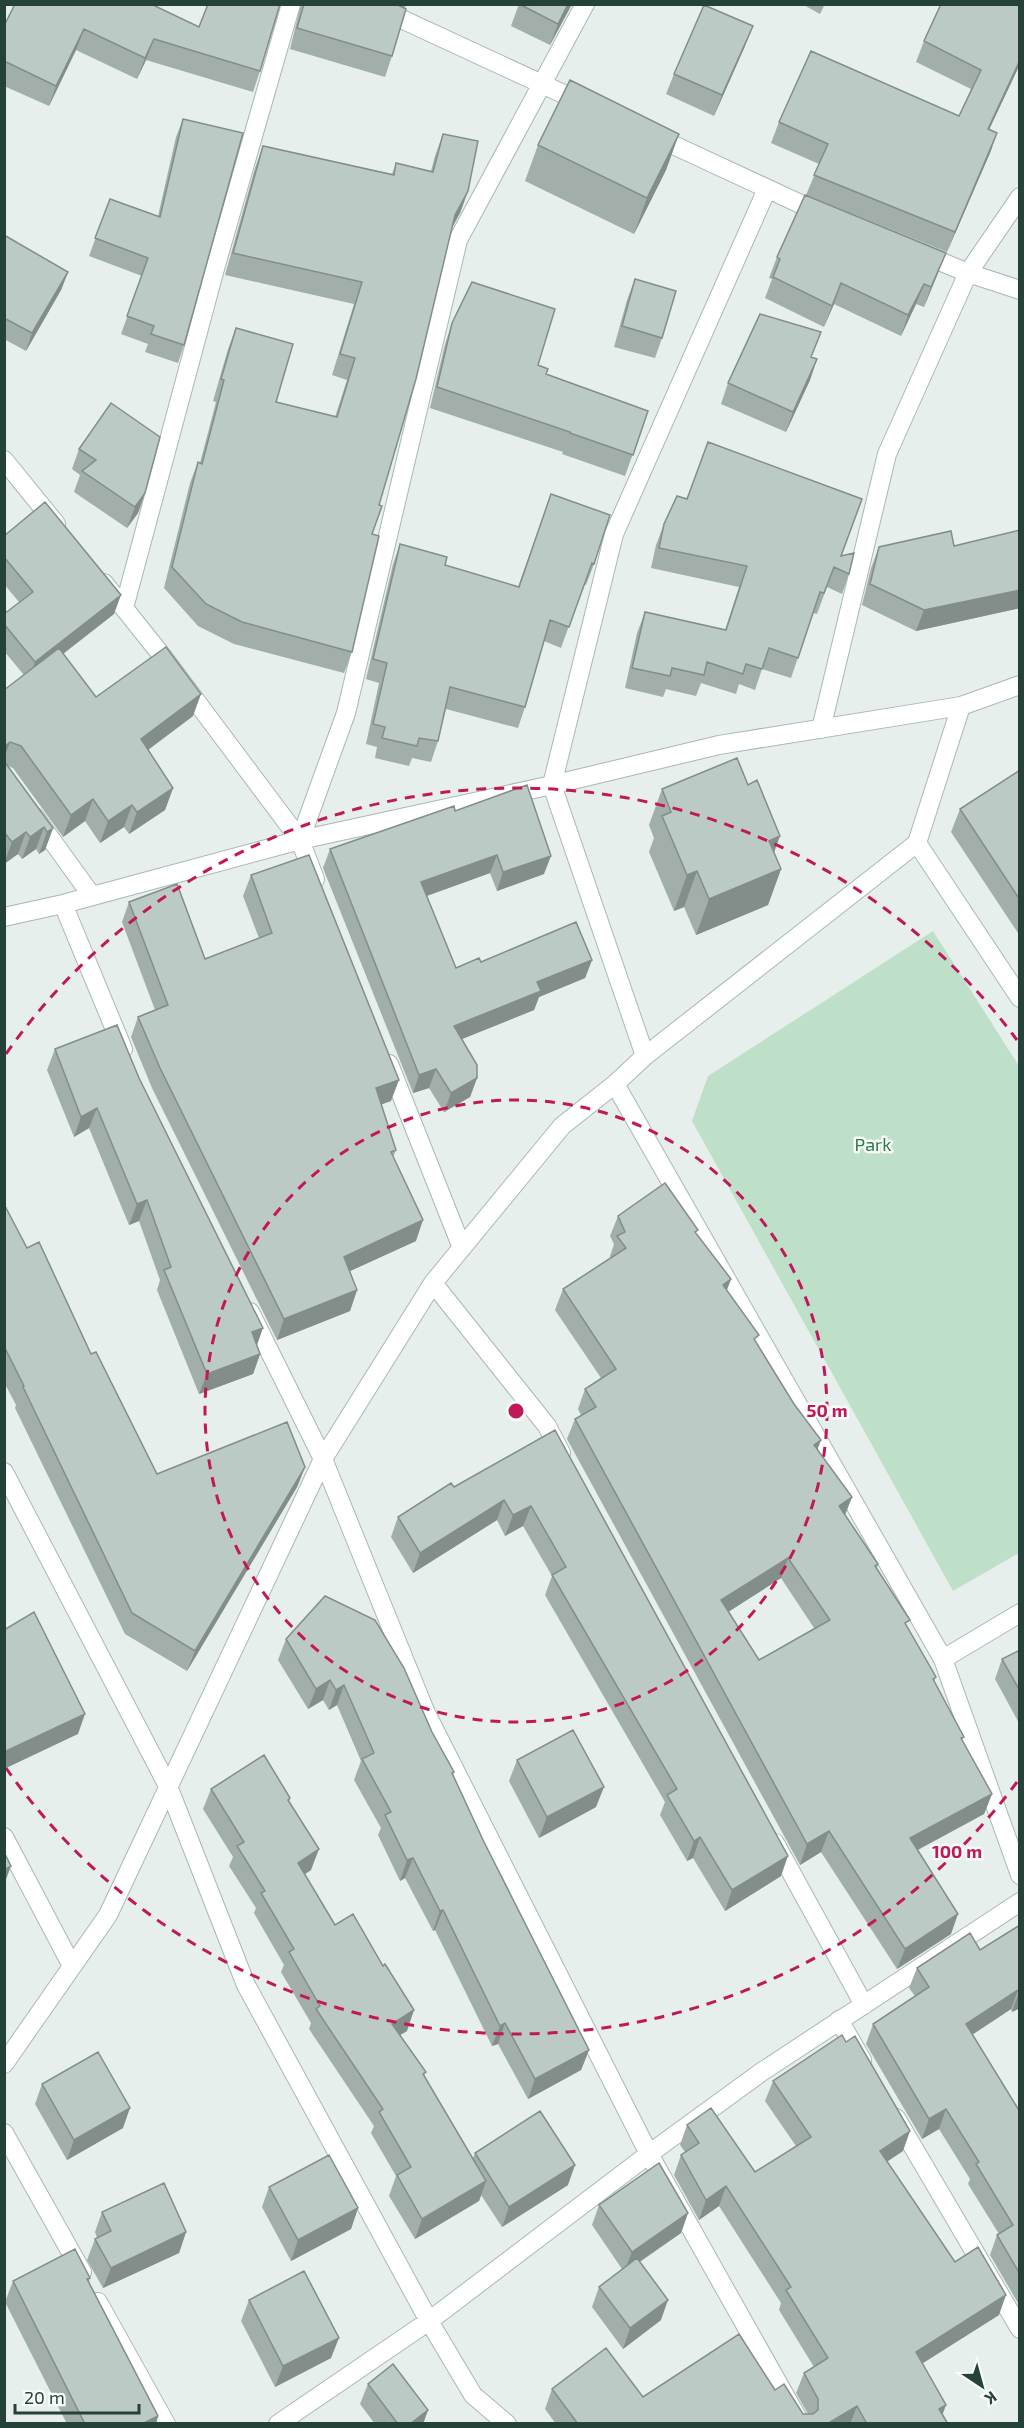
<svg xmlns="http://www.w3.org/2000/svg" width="1024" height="2428" viewBox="0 0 1024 2428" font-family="'Exo 2',sans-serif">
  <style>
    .green { fill: #bfe0c8 }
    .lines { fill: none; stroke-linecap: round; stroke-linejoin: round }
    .minor-casing { stroke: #a8b8b2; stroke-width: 20 }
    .minor { stroke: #fff; stroke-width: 18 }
    .wall { fill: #a1aea9; fill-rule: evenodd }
    .shaded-wall { fill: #838d89 }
    .building { fill: #bbcac4; stroke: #838d89; stroke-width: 1.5; fill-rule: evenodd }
    .ring { fill: none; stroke: #c2185b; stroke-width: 3; stroke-dasharray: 10 8 }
    .labels { text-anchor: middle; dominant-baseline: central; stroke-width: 5; stroke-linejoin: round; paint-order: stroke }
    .park-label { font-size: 18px; fill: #2d7a4b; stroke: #f7fbf9 }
    .centre { fill: #c2185b; stroke: #f7fbf9; stroke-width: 3 }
    .ring-label { font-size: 18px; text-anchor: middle; font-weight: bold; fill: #c2185b; stroke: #f7fbf9; stroke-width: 5; stroke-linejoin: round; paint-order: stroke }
  </style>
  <rect width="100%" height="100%" fill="#e6efeb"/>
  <path class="green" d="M933,931l86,135v487l-66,38 -261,-470 16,-45z"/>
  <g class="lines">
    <defs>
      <path id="minor" d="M369,4l216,100
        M654,136l168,78
        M920,253l48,20 52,17
        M4,460l52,64
        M104,583l59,74 137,183 15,39
        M124,608l92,-343 75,-261
        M821,729l66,-275 81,-181 52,-76
        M35,817l57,79
        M300,840l46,-127 112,-473 127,-236
        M917,843l103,155
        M63,904l60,145
        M4,917l59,-13 237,-64 252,-55 167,-40 242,-39 59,-21
        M645,1056l-93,-271 62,-251 153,-345
        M389,1064l73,184
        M615,1084l328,575 77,-46
        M433,1283l114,143 14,27
        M250,1312l73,147 102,252 224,443 152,270
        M4,1472l164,314 78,199 183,336 44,74 34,29
        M943,1659l77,216
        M4,1837l68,129
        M775,1843l89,162
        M839,2020l23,40
        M4,2064l104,-149 215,-456 110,-176 129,-157 53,-42 30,-28 272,-213 44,-137
        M896,2118l124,211
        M4,2133l78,139
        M98,2302l68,122
        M278,2424l151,-103 220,-167 111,-81 260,-171"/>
    </defs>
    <use href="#minor" class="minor-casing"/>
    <use href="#minor" class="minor"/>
  </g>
  <path class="wall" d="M151,4l109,67 -7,21 -107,-32 -9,19 -61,-29 -27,56 -45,-20v-60z
    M301,4h95l-4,52 -7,21 -95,-28z
    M397,4h9l-1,4z
    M519,4h53l-22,41 -39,-19z
    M802,4h23l-5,10z
    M1020,4v60l-31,65 8,4 -7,20 -43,99 -141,-57 13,-31 -48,-21 8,-21 180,-6 12,-27 -55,-27 8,-21z
    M745,46l-31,70 -48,-22 8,-20z
    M183,119l1,226 -6,18 -33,-11 3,-8 -27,-10 21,-58 -53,-20 21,-57 48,17 18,-79z
    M443,134l25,57 -8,22 -8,14 -73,278 -7,29 -20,118 -8,21 -110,-29 -36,-18 -34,-38 26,-105 8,-21 2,1 16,-61 -3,-1 15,-52 8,-21 40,74 59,15 12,-37 -15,-5 22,-71 -129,-29 30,-107 8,-22 129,28 4,-11 35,8 4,-15z
    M679,134l-13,36 -32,64 -109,-53 13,-36z
    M4,235l64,37 -7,18 -35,61 -22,-12z
    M777,257l161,16 -14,34 -8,-3 -15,32 -67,-32 -10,23 -59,-29 7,-19 -3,-1z
    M635,279l27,59 -7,20 -41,-11 13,-47z
    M452,323l86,42 8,9 102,37 -23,65 -63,-22 1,-2 -133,-44 15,-64z
    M812,357l5,2 -7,21 -24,52 -65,-28 7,-21z
    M79,449l66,44 -7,20 -11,15 -53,-36 6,-17 -8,-6z
    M551,494l43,70 -8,21 -2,-1 -23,64 -17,-7 -19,66 -7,21 -72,-19 -8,32 -7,21 -19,-4 -3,8 -34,-8 2,-11 -11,-3 13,-61 -13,-4 27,-115 7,-20 45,21 73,22z
    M664,524l177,32 8,18 -7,20 -15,-7 -10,27 -4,-1 -22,65 -29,-9 -7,21 -16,-6 -3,10 -35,-11 -5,13 -30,-7 -3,8 -38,-9 12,-55 8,-21 80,18 14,-43 -88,-19 5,-23z
    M1020,530v78l-104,23 -54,-26 9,-37 8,-21 75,-1z
    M4,536l110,78 -51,40 33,43 97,19 -45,34 25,38 -8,22 -36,24 -5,-7 -24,16 -15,-22 -22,16 -50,-69 -5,-2 45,62 -8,22 -6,4 -3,-5 -14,10 -4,-5 -14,10v-174l20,-15 -20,-24v-37l15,-12 -15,-18z
    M1020,770v166l-69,-104 9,-23z
    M662,789l112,64 7,16 -13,36 -72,30 -12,-28 -10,4 -25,-59 5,-14 -5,-13z
    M455,811l89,63 -47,17 -7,-18 -63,23 29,72 25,-6 111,-2 -7,18 -46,19 -5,13 -72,29 15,39 -7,19 -26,15 -15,-24 -16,5 -90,-225 7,-19z
    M251,875l140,226 -10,3 15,46 -3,7 23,84 -66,30 7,19 -7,21 -73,29 -125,-252 -21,-51 7,-20 17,-7 -33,-88 7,-20 76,57 54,-21 -16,-42z
    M55,1049l84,29 118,267 3,9 -7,20 -54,20 -42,-104 3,-10 -21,-59 -10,4 -40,-97 -15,9 -27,-67z
    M4,1204l23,44 64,106 66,120 148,-7 -8,20 -110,184 -62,-37 -110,-226 1,-3 -12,-23z
    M618,1216l78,18 35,45 -4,11 29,53 38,61 27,36 -4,10 35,47 -7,18 33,49 -1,4 30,59 29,50 -2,5 30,55 -2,3 30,54 -8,20 -66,36 33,84 -54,35 -76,-117 -21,13 -233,-426 8,-20 6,-4 -3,-6 7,-20 16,-11 -46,-68 8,-21 48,-31 -1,-2 4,-12 -4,-8zM781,1578l33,50 -55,32 -31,-48z
    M555,1430l226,446 -56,35 -32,-53 -6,3 -27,-46 5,-13 -120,-207 7,-19 -29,-50 -18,10 -8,-16 -84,53 -22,-36 7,-20 56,-30z
    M286,1639l146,93 22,40 -1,3 31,67 105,208 -8,20 -53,29 -30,-55 -6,2 -57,-116 -2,1 -28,-53 -5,3 -22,-46 3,-7 -27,-48 7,-19 -24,-56 -8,5 -6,-10 -15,9 -30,-49z
    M1020,1650v75l-25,-46 7,-20z
    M517,1760l79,47 -57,31 -30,-57z
    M211,1789l79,9 -1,4 22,68 -6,4 30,51 72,106 -7,4 26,37 -2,4 49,82 2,-5 93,32 -66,42 -21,-32 -2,6 -64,38 -26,-43 7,-20 -25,-43 3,-7 -65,-97 2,-6 -30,-51 3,-7 -30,-52 2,-5 -27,-42 4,-9 -30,-48z
    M1020,1925v83l-8,4 -1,-3 -39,26 48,77v190l-2,1 -28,-48 7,-20 2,-1 -31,-50 2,-5 -31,-50 -17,10 -56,-95 7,-20 42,-28 -6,-8 8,-20 63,-18z
    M773,2081l130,70 -16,11 68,100 44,53 -77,48 21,51 5,10h-392l-11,-15 7,-20 91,8 132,-7 28,24h5l-12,-21 8,-20 10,-6 -35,-57 2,-7 -62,-97 -20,14 -25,-45 7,-20 4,-3 -5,-7 7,-20 68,47 41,-26 -31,-45z
    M42,2084l81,44 -56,32 -32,-56z
    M269,2187l89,21 -7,21 -60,32 -29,-54z
    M599,2205l89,8 -7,20 -41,29 21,58 -38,29 -31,-42 7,-20 23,-18 -30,-44z
    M102,2212l84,20 -7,21 -76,35 -16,-28 8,-21 2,-1 -2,-6z
    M90,2278l-1,4 69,134 -2,8h-89l-62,-122 8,-21z
    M249,2300l82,58 -56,29 -34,-66z
    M368,2384l60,26 -5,14h-48l-15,-20z"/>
  <path class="shaded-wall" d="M568,4h4l-22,41 8,-21z
    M753,26l-8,20 -31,70 8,-21z
    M84,29l-8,21 -27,56 7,-20z
    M154,39l-8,21 -9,19 8,-21z
    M1020,60v4l-40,85 8,-20z
    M997,133l-7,20 -43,99 8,-20z
    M679,134l-13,36 -32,64 13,-36z
    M468,191l-8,22 -13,24 8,-22z
    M946,253l-8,20 -14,34 7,-20z
    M68,272l-7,18 -35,61 6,-18z
    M841,283l-7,21 -10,23 8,-21z
    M924,284l-8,20 -15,32 7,-21z
    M817,359l-7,21 -24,52 7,-20z
    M145,493l-7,20 -11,15 8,-21z
    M1020,590v18l-104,23 8,-21z
    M121,595l-7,19 -86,67 7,-19z
    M201,694l-8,22 -60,45 8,-22z
    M10,742l-6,16v-11z
    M173,788l-8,22 -36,24 8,-22z
    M93,799l-8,22 -22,16 8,-22z
    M132,805l-8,22 -24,16 8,-22z
    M44,827l-8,22 -14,10 8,-22z
    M53,828l-8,22 -6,4 8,-22z
    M26,832l-8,22 -14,10 8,-22z
    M780,836l-13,36 2,-31z
    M497,855l-7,18 -75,27 6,-18z
    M551,856l-7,18 -47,17 6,-19z
    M781,869l-13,36 -72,30 13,-36z
    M697,871l-13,36 -10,4 13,-36z
    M592,960l-7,18 -46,19 -5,13 -87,35 7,-19 83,-44z
    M436,1069l-7,19 -16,5 6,-18z
    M477,1078l-7,19 -26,15 7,-19z
    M399,1080l-8,21 -22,8 7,-21z
    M97,1108l-8,20 -15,9 7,-20z
    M147,1200l-8,21 -10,4 8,-21z
    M423,1220l-7,21 -79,36 7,-20z
    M731,1279l-8,20v-14z
    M357,1290l-7,21 -73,29 7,-21z
    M263,1328l-7,20 -4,-16z
    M260,1354l-7,20 -54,20 8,-20z
    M821,1440l-8,20 1,-15z
    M305,1467l-8,20 -110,184 8,-20z
    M852,1497l-8,20 -5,-11z
    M504,1500l-7,20 -84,53 7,-20z
    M531,1506l-8,20 -18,10 8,-21z
    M788,1558l-7,20 -67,43 7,-21z
    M330,1680l-7,20 -15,9 8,-20z
    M344,1685l-7,20 -8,5 7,-20z
    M85,1714l-7,20 -74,35v-17z
    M604,1787l-8,20 -57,31 8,-21z
    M992,1794l-8,20 -82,44 8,-20z
    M829,1831l-8,21 -21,13 7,-21z
    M700,1837l-7,21 -6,3 7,-20z
    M319,1849l-8,21 -20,13 7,-20z
    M788,1856l-7,20 -56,35 7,-21z
    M413,1858l-8,20 -5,3 7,-21z
    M11,1866l-7,19v-15z
    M443,1910l-8,20 -2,1 7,-20z
    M958,1914l-7,20 -54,35 8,-20z
    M1018,1990l-7,19 -53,35 8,-20z
    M1019,1992l1,16 -8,4z
    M414,2010l-7,21 -22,13 7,-20z
    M505,2023l-7,21 -6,2 8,-20z
    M589,2050l-8,20 -53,29 7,-20z
    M130,2108l-7,20 -56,32 7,-20z
    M946,2109l-7,20 -17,10 7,-20z
    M910,2131l-7,20 -31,20 8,-20z
    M575,2165l-7,20 -66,42 7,-20z
    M486,2181l-7,20 -64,38 7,-20z
    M726,2186l-7,20 -20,14 7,-20z
    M358,2208l-7,21 -60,32 7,-21z
    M688,2213l-7,20 -57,39 8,-20z
    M186,2232l-7,21 -76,35 8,-20z
    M1006,2295l-7,20 -90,57 7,-20z
    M668,2300l-7,20 -38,29 7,-21z
    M339,2338l-8,20 -56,29 8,-21z
    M946,2405l-7,19v-15z
    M857,2406l-7,18h-23z
    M428,2410l-5,14h-13z
    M158,2416l-2,8h-14z"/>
  <path class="building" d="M15,4h136l48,23 9,-23h72l-20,67 -106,-32 -9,19 -61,-29 -28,57 -52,-25v-35z
    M304,4h92l10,5 -14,47 -95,-28z
    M519,4h49l-10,20z
    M941,4h79v56l-32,69 9,4 -42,99 -141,-57 14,-31 -49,-22 32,-71 148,65 22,-46 -57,-29z
    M704,5l49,21 -31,69 -48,-21z
    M570,80l109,54 -32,64 -109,-53z
    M183,119l60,14 -59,212 -33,-11 3,-8 -27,-10 21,-58 -53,-20 15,-39 50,18z
    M443,134l35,7 -10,50 -13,24 -39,164 -37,126 3,1 -10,28 7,2 -27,116 -110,-30 -36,-18 -34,-37 26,-105 4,2 22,-84 -3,-1 15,-51 57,16 -17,58 61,15 18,-59 -15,-4 22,-72 -129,-29 30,-107 131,29 2,-12 37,9z
    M805,195l141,58 -15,34 -7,-3 -16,31 -67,-32 -9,23 -59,-29 7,-18 -3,-2z
    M4,235l64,37 -36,61 -28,-15z
    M635,279l41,12 -14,47 -40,-12z
    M472,282l83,27 -17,56 10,4 -2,5 102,37 -15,44 -63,-22v-1l-133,-45 15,-64z
    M760,314l61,18 -10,25 6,2 -24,53 -65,-29z
    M111,403l49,34 -15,56 -10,14 -53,-36 14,-11 -17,-11z
    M708,442l154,57 -21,57 13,-3 -5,21 -15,-7 -10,26 -4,-1 -22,66 -29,-10 -7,21 -16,-5 -3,10 -36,-12 -3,13 -32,-7 -2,8 -38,-8 13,-56 81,18 21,-64 -88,-18 5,-24 13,-28 10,3z
    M551,494l59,21 -16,49 -2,-1 -23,64 -19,-7 -25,87 -75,-20 -12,54 -19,-3 -2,8 -35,-8 3,-11 -12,-3 14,-61 -14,-4 27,-115 47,13 -2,8 74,22z
    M45,502l76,93 -86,67 -31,-38v-10l29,-22 -29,-35v-21z
    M1020,530v60l-96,20 -54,-26 9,-37 72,-16 3,15z
    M166,647l35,47 -60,45 32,49 -36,24 -5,-7 -24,16 -15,-22 -22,16 -50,-69 -11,-4 -6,5v-57l55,-42 37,49z
    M737,758l11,27 9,-5 23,56 -11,5 12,28 -72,30 -12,-28 -10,4 -25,-59 9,-4 -9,-23z
    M4,761l49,67 -6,4 -3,-5 -14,10 -4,-5 -14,10 -8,-10z
    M1020,770v130l-60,-91z
    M527,785l24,71 -48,16 -6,-17 -76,27 35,86 23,-10 2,4 95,-40 16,38 -55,22 4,9 -87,35 23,39v13l-26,15 -15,-24 -17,6 -89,-226 124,-43 1,5z
    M309,855l90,225 -23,8 20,62 -5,2 32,68 -79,37 13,33 -73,29 -124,-251 -22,-51 30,-12 -39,-103 48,-18 28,75 67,-26 -21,-58z
    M117,1025l22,53 124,250 -11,4 8,22 -53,20 -43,-104 7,-3 -24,-67 -10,4 -40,-96 -16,9 -26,-68z
    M665,1183l33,47 -3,2 36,47 -8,6 36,50 -5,4 40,65 27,36 -7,5 38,52 -13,9 39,58 -3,2 35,54 -5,3 31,54 -3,2 31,58 -3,1 31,56 -82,44 48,76 -53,35 -76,-118 -22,13 -232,-425 21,-12 -11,-18 31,-20 -53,-80 63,-41 -9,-12 8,-4 -7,-16zM788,1558l42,62 -71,40 -38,-60z
    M4,1204l23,44 12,-6 52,112 5,-2 61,122 130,-52 18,45 -110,184 -63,-38 -109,-226 1,-1 -20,-40z
    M555,1430l233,426 -56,34 -32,-53 -6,4 -27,-46 10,-6 -125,-214 14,-8 -35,-61 -18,9 -9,-15 -84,53 -22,-36 53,-34 3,4z
    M325,1596l50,24 29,48 28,64 22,40 -2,1 32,69 105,208 -54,29 -30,-56 -5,3 -57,-116 -3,1 -27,-53 -6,2 -22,-45 6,-3 -29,-53 12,-6 -30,-68 -8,5 -6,-10 -14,9 -30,-50z
    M34,1612l51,102 -81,38v-122z
    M1020,1650v41l-18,-32z
    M573,1730l31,57 -57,30 -30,-57z
    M264,1755l26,43 -2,2 31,49 -21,14 37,62 18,-11 30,52 2,-2 29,46 -22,14 34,48 -3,2 63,107 -64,38 -25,-44 14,-8 -32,-55 4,-3 -67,-100 4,-3 -31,-54 5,-3 -33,-56 4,-2 -28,-45 7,-4 -33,-53z
    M4,1852l7,14 -7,4z
    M1020,1925v67l-2,-2 -52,34 54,88v162l-23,-39 16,-10 -37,-61 3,-2 -33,-53 -17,10 -56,-95 56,-37 -12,-19 53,-35 10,17z
    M842,2035l4,7 9,-6 55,95 -30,20 75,111 23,-15 28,48 -90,57 30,53 -7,4 9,15h-81l-10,-18 -30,18h-249l-26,-35 54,-41 37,49 96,-63 36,56 9,-6 19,30h10l5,-4v-11l-14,-26 24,-15 -42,-68 5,-3 -65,-101 -20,14 -25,-45 18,-12 -12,-18 24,-17 44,64 56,-35 -38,-56z
    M98,2052l32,56 -56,32 -32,-56z
    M540,2111l35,54 -66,42 -34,-54z
    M329,2155l29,53 -60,32 -29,-53z
    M659,2163l29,50 -56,39 -33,-47z
    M164,2183l22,49 -75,36 -16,-29 16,-8 -9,-19z
    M75,2249l15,29 -3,1 71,137 -16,8h-57l-72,-143z
    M637,2258l31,42 -38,28 -31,-41z
    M304,2271l35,67 -56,28 -34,-66z
    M393,2364l35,46 -18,14h-12l-30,-40z"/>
  <g class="ring">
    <circle cx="516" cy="1411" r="311"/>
    <path d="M1017 1782A623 623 0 0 1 6 1768M6 1054A623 623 0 0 1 1017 1040"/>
  </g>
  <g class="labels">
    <g class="park-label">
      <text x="873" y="1144">Park</text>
    </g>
  </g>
  <circle cx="516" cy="1411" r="9" class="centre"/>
  <g class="ring-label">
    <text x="827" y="1417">50 m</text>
    <text x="957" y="1858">100 m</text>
  </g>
  <rect width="1024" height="2428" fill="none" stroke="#24423a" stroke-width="12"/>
  <g transform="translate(982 2386) rotate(144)" stroke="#f7fbf9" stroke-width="4.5" paint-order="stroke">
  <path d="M0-4.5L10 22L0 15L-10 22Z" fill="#24423a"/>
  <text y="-9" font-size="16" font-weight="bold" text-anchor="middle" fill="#24423a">K</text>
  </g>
  <path d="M15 2404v9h124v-9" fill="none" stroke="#24423a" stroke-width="3"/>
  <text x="24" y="2404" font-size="18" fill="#24423a" stroke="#f7fbf9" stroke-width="4.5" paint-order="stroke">20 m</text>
</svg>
